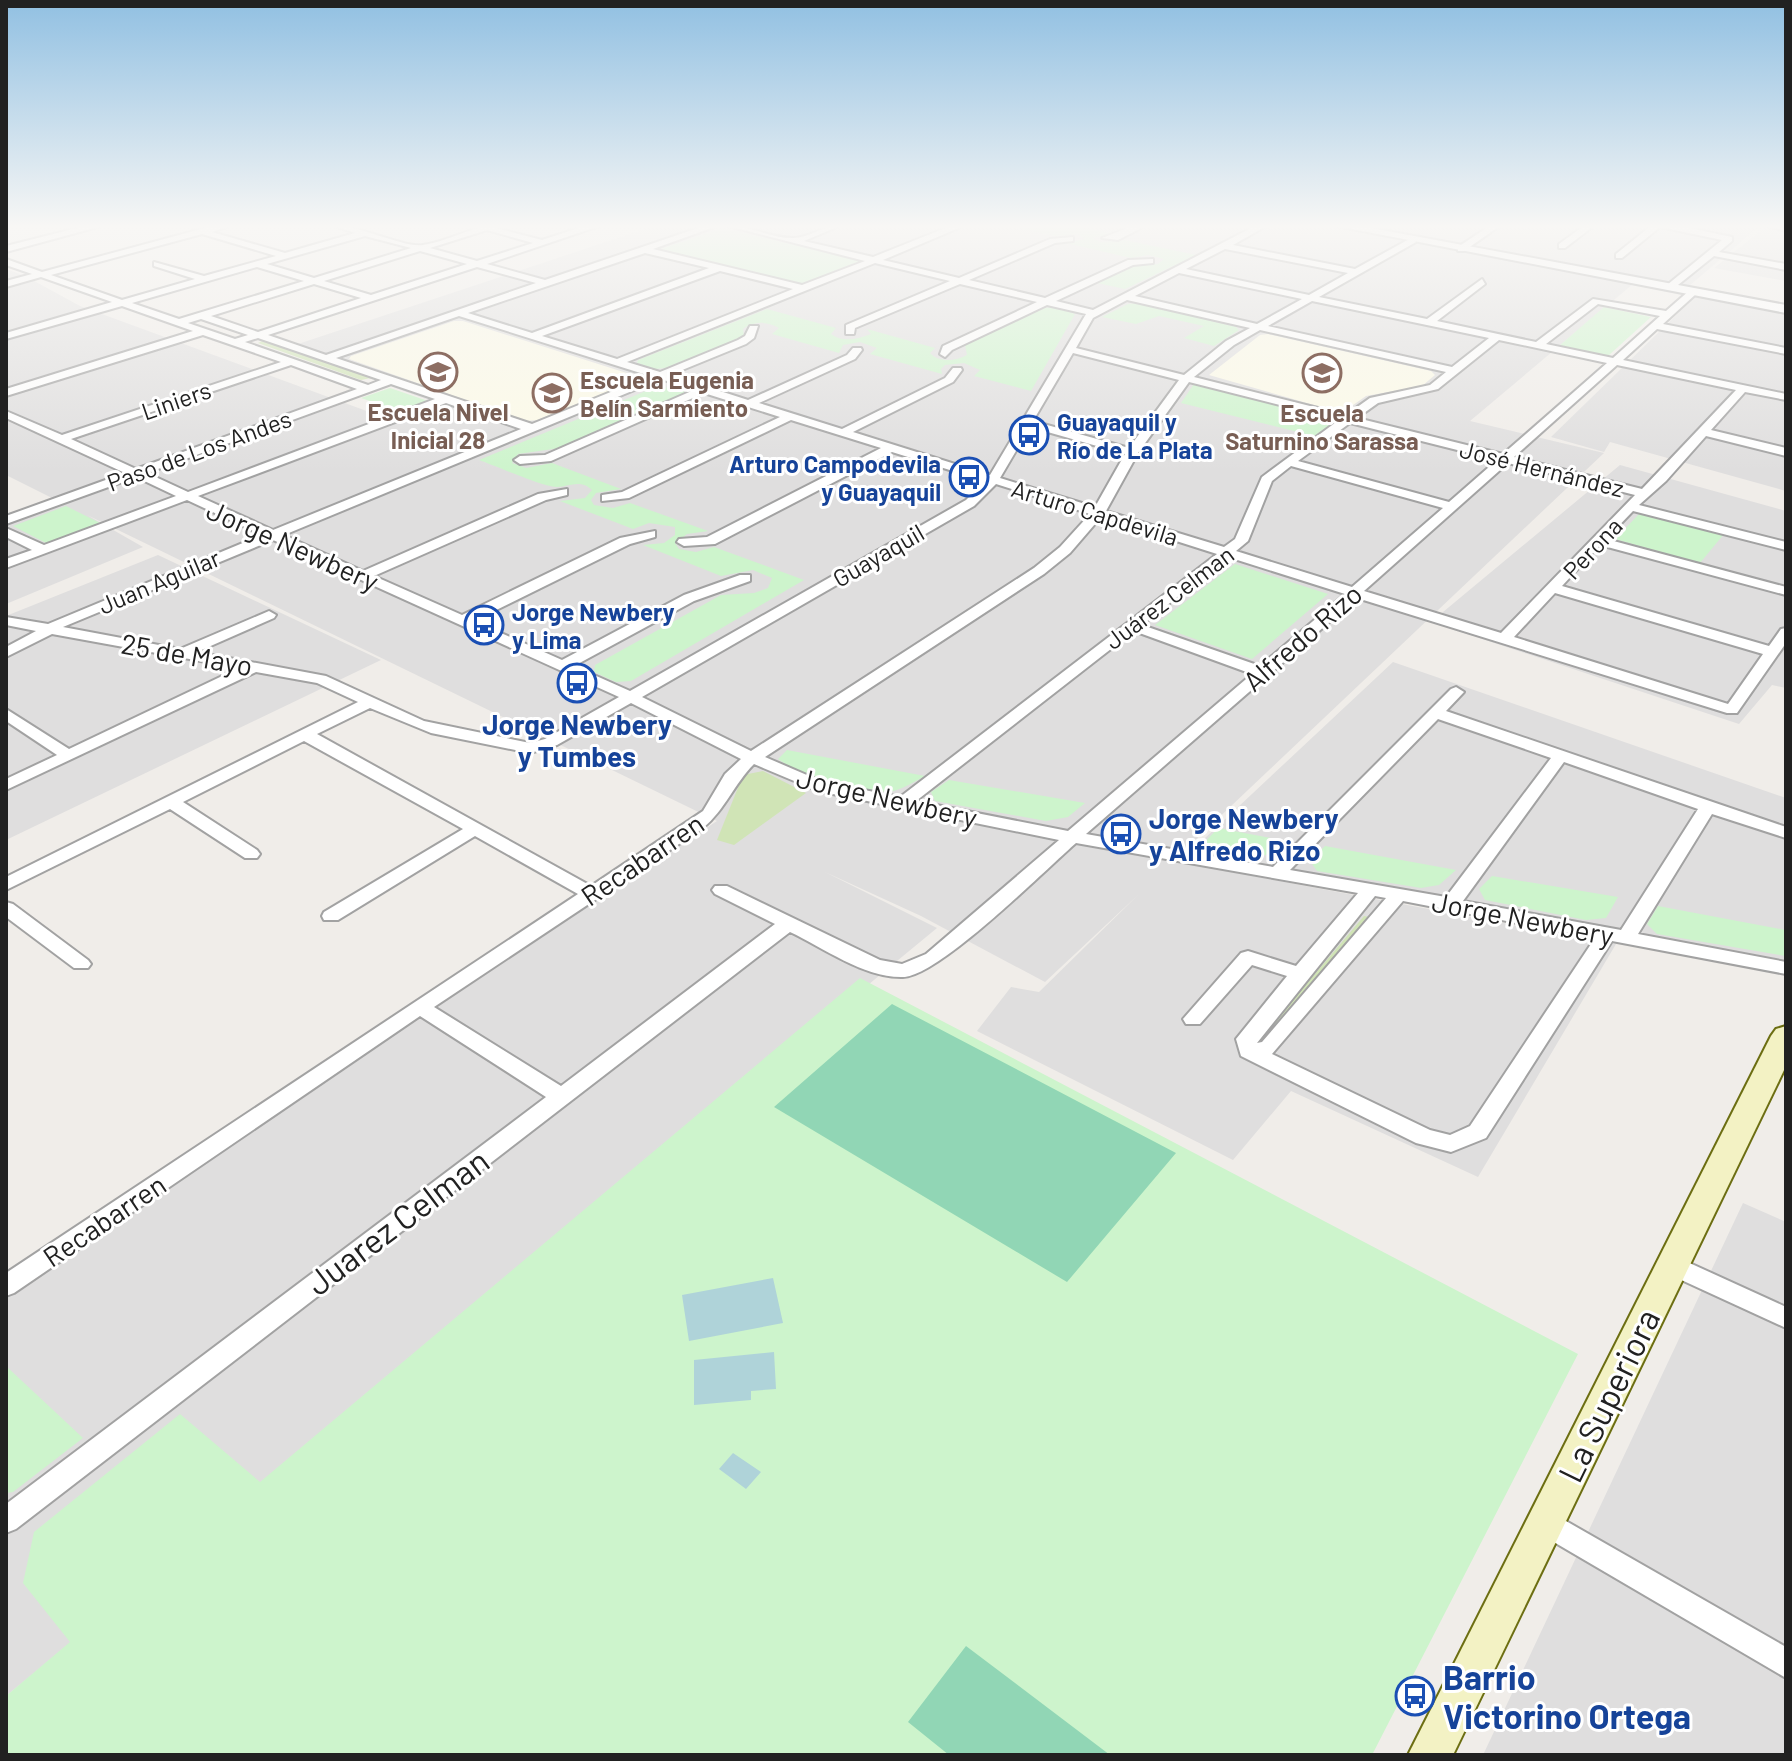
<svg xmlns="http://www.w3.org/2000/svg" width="1792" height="1761" viewBox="0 0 1792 1761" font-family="Barlow,sans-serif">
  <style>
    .residential { fill: #dfdede }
    .education { fill: #fcfae7 }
    .grass { fill: #d0e4b6 }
    .park { fill: #cdf4cc }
    .pitch { fill: #91d6b5 }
    .water { fill: #afd3d9 }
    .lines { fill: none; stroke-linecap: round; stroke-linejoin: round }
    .minor-casing { stroke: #a2a2a2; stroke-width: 4 }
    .tertiary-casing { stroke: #a2a2a2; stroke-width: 4 }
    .secondary-casing { stroke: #6c6e12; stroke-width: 4 }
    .minor { fill: #fff; fill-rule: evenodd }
    .tertiary { fill: #fff; fill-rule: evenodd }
    .secondary { fill: #f3f2c4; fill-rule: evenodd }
    .labels { text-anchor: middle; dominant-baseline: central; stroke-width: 6; stroke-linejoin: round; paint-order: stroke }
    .far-education-label { font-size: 24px; font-weight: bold; fill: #785e54; stroke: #fff }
    .far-street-label { font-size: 24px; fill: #212121; stroke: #fff }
    .far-transit-label { font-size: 24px; font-weight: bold; fill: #164399; stroke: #fff; text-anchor: start }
    .street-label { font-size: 28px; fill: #212121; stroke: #fff }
    .transit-label { font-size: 28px; font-weight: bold; fill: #164399; stroke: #fff }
    .near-street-label { font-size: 34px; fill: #212121; stroke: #fff }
    .near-transit-label { font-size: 34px; font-weight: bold; fill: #164399; stroke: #fff; text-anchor: start }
  </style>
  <rect width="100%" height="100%" fill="#f0ede9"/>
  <path class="residential" d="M657,225h662l314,59 -163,137 134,32 -431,408 443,83 -138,233 -187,-86 -58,69 -256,-129 34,-44 28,5 99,-97 -93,87 -124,-66 -96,-44 112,56 -931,768v-411l711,-464 -630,-306 56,32 -137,57v-80l56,-21 -56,-28v-206l19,7 55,30 303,111 -149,58 197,-74 -145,-53z
    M1355,225h406l-72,61z
    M1768,225h18v56l-72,-13z
    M1698,294l88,17v180l-176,-49 -6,10 -53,-15z
    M1620,465l166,46v177l-14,-3 -33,39 -308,-102z
    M158,555l223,105 -375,180v-224z
    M1393,662l393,136v162l-596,-108z
    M1743,1203l43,19v533h-303z"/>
  <path class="education" d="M454,321h9l173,55 1,4 -100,40 -11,1 -177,-62 2,-3z
    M1268,334l163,37 4,4 -13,11 -56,10 -20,14 -11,1 -126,-36 51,-40z"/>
  <path class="grass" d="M262,341h7l102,37 -10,2 -103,-37z
    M763,771l43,22 -72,52 -17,-5 26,-65z
    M1364,916l10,2 -98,113 -7,-3z"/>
  <path class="park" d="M1005,225h68l40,9 -21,4 9,4 24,-2 71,15 -71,34 -28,-6 38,-17 23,-2 6,-5 -16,-4 -17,3 -65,-15 20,-4 -9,-5 -22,2z
    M723,228l131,31 6,2 -60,23 -139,-35z
    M1137,303l99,24 3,3 -25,16 -30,-8 20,-12 -45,-10 -23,8 -34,-7 26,-13z
    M1054,307l21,7 -44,77 -57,-15 6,-6 -16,-7 -19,2 -4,4 1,5 -72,-20 7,-6 -17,-6 -17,3 -4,8 -67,-19 7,-6c-11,-7 -26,-7 -36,1l1,7 -79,32 -10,1 -18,-6 1,-3 129,-51 69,19 -5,6c12,9 27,5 40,0l-4,-5 68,19 -5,5c9,10 26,8 37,2l-2,-10 80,-37z
    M1604,307l47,10 -43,39 -49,-10z
    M1196,381l142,39 -24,16 -133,-33z
    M658,386l26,5v4l-124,53 -42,6 -6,9 14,5 26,-5 69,26 -25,4 -5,7 3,5 19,3 17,-5 78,28 -21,3 -12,9 4,6 17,3 18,-5 90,33 -173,101 -15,1 -22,-10 1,-7 126,-70 33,-2 14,-5 4,-10 -19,-8 -32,6 -78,-31 21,-2 11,-8v-8l-26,-4 -16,6 -73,-28 25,-3 7,-8c-11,-11 -22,-4 -35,-3 -12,1 -63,-22 -78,-27z
    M390,388l41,14 -29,10 -41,-14z
    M66,506l36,18 -54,20 -35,-18z
    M1641,512l83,22 -24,29 -85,-24z
    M1235,564l93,30 -76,65 -97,-34z
    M787,750l138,26c-14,8 -30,17 -47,18 -26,2 -79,-20 -100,-35z
    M949,780l136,23 -17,14 -22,4 -111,-20 -4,-9z
    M1218,828l68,13c-30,29 -51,14 -87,7z
    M1325,846l131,24 -17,15 -18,3 -104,-17 -7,-10z
    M1492,876l126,21 -12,21 -20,2 -101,-20 -6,-11z
    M1658,906l128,24v26l-129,-22 -10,-10z
    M860,978l718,376 -206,401h-1366v-59l64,-54 -47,-59 11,-51 146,-118 80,68z
    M6,1366l77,72 -70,54 -7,1z"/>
  <path class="pitch" d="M892,1004l284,149 -109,129 -293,-175z
    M966,1646l144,109h-161l-41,-33z"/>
  <path class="water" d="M773,1278l10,45 -94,18 -7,-46z
    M774,1352l2,37 -25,2v9l-57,5v-45z
    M733,1453l28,19 -15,17 -27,-20z"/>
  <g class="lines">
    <defs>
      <path id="minor" d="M89,225h16l-99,27v-6z
        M216,225h15l-19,7 73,21 70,-20 -23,-8c27,0 72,23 91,20 27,-4 50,-20 77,-20l-4,3 46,12 46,-15h14l-115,39 58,16 162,-55h13l-67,24 149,36 63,-24 -141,-36c24,0 46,13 69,13 16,0 31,-13 49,-13l-38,16 69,16 80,-32h13l-83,35 76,18 91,-39 23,-2v4l-18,2 -86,37 76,18 83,-38 25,-1v4l-20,2 -77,36 37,9 164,-85h11l-35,20 122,24 58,-32 3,5 -97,55 108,22 55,-40 3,5 -48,37 99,21 57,-43 73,12 24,-21h6v4l-33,30 123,24v6l-129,-25 -34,31 163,34v6l-41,-8 -34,38 75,18v8l-80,-20 -40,45 -27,24 147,37v8l-153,-39 -27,28 180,48v8l-186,-50 -38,41 207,60 12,-17 5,-1v15l-49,70h-10l-370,-115 -271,236 187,33 178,-178 5,-2 8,5 -18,19 340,116v11l-74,-24 -74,120 148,28v12l-174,-33 -126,197 -35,14 -35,-9 -175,-87 -5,-17 51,-63 -35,-11 -52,59h-14l-3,-5 58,-66 7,-2 48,15 62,-73 -282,-50c-31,27 -138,134 -173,134 -39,1 -79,-29 -113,-45l-774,597 -10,4v-29l540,-407 -126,-81 -406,277 -8,3v-23l572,-379 -103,-58 -137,84h-14l-2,-4 2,-4 139,-83 -159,-88 -121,61 74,48 3,4 -3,4h-12l-75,-49 -164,81v-13l352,-175 -41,-19 -61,-11 -250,118v-11l51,-24 -51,-34v-12l63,40 170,-81 -187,-34 -46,23v-10l30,-16 -30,-6v-8l42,7 214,-89 -75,-35 -181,68v-9l26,-9 -26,-13v-9l38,17 132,-49 -40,-19 -130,47v-8l119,-43 -119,-55v-7l56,24 219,-73 -78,-27 -197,61v-7l187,-58 -71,-25 -116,33v-6l106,-31 -71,-25 -35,10v-6l26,-7 -26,-9v-6l36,13zM487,230l46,13 -56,18 -47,-13zM202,234l74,22 -72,20 -50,-14v4l41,13 -73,21 -71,-25zM365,236l46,12 -97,30 -47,-14zM1225,249l123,24 -39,22 -123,-26zM420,251l47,13 -96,31 -47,-14zM645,253l64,15 -177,65 -64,-20zM875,263l75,18 -104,44v9h8l1,-6 105,-44 77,18 -94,44 -3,8 5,3 7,-7 95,-45 39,9 -96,161 -137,-43 100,-50 9,-12 -1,-2h-8l-8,10 -103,51 -83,-26 96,-44 7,-9 -1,-2h-8l-6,7 -99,45 -78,-25 76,-31 8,-6 4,-12h-8l-5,10 -7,4 -78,32 -33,-10zM257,267l47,14 -125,38 -47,-16zM477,267l59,16 -210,72 -58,-20zM720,271l73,18 -176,70 -75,-23zM1179,273l123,26 -45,25 -122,-28zM314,284l47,14 -103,34 -47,-16zM1127,300l123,28 -24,13 -42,34 -108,-27 17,-30zM1312,301l177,37 -37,29 -184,-41zM1598,304l62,12 -47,42 -67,-14zM459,316l191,60 -118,48 -196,-66zM201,319l47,16 -13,4 -47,-16zM1260,330l186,42 -16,13 -60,13 -24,17 -152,-38 40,-32zM258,338l123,42 -13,5 -123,-43zM1499,340l108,23 -104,91 -146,-36 21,-15 60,-14zM1073,353l106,27 -50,68 -96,-27zM291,365l66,24 -221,80 -65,-30zM1617,365l119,25 -94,99 -128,-32zM661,379l33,11 -149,65 -25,1 -6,4 6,4 31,-3 153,-68 76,24 -158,75 -20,3v6l27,-3 162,-78 90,28 -174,89 -28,2 -2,3 7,4 31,-2 177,-92 93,29 -19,19 -336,191 -56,-25 120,-65 56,-20v-6h-10l-56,20 -122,65 -88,-39 156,-77 25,-7v-6l-35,7 -158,77 -88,-39 172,-76 21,-5v-6l-29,5 -175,77 -79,-36zM1189,382l150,38 -77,57 -27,62 -11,8 -118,-36 32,-58zM391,384l44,15 -247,93 -41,-19zM446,403l75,26 -248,101 -75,-34zM1350,423l147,37 -48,42 -151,-41zM1030,427l95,27 -30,53 -95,-29zM1508,463l127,32 -134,138 -137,-42zM1291,466l152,42 -91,79 -116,-36 12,-10 24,-60zM996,484l94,30 -30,33 -26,21 -283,183 -109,-54 332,-191zM1101,517l116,37 -317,243 -77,-15 -58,-25 279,-183 26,-21zM273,540l346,157 -74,42 -15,4 -106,-22 -98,-45 -129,-24 77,-34 2,-3 -7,-4 -89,38 -117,-22zM1228,557l117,37 -85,72 -118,-41zM1555,593l208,61 -35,50 -214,-67zM1134,631l118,43 -184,157 -152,-30zM631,703l110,56 -16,15 -22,37 -112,75 -274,-152 53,-26 61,25 99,20 27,-8zM1438,719l113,39 -105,139 -156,-27zM1564,762l134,47 -77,121 -158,-29zM754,764l64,27 241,49 -133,114 -24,10 -22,-4 -153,-74h-12l-3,4 3,4 60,30 -214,162 -127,-79 269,-179c22,-18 31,-44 51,-64zM1375,896l11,2 -124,144 -5,1zM1403,901l192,37 -125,188 -20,9 -20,-5 -158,-76z
        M1135,225h12l-29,15 -16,-2z
        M1491,225h10l-37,26h-6v-4z
        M1585,225h10l-30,23h-6v-4z
        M1652,225h23l57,12v4l-13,11 67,12v6l-72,-14 -41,33h-6v-4l55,-45 -62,-13 -38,31h-6v-4z
        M1764,225h22v6z
        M6,902l7,2 75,56 3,4 -3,4h-14l-68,-51z
        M1672,1255l114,52v21l-122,-56 -4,-7 4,-7z
        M1545,1509l241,138v31l-251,-147 -4,-9 4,-9z"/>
      <path id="tertiary" d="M1331,225h24l431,80v8z"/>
      <path id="secondary" d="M1786,1026v40l-333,689h-45l363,-719 5,-7z"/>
    </defs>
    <use href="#minor" class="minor-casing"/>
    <use href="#tertiary" class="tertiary-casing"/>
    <use href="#secondary" class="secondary-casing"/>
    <use href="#minor" class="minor"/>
    <use href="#tertiary" class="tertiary"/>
    <use href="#secondary" class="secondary"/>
  </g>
  <linearGradient id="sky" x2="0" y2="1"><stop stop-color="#91c0e2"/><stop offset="0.48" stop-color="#f8f7f5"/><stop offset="1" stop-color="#f8f7f5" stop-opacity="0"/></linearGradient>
  <rect width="1792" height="472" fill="url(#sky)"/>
  <defs>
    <symbol id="school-ring" viewBox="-11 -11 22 22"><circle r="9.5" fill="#fff" stroke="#8d6e63" stroke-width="1.5"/><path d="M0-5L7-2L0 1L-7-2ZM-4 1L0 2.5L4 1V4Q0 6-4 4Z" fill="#8d6e63"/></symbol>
    <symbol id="bus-ring" viewBox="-11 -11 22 22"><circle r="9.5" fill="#fff" stroke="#1a4fb4" stroke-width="1.5"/><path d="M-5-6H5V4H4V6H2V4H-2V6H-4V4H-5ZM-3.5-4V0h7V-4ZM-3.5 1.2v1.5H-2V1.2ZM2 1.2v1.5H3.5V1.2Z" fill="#1a4fb4"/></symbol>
  </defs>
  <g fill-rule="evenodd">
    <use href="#school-ring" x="416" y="350" width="44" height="44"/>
    <use href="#school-ring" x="1300" y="351" width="44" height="44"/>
    <use href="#school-ring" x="530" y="371" width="44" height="44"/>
    <use href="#bus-ring" x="1007" y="413" width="44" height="44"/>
    <use href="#bus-ring" x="947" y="455" width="44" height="44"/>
    <use href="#bus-ring" x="462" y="603" width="44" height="44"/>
    <use href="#bus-ring" x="555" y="661" width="44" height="44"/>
    <use href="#bus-ring" x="1099" y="812" width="44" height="44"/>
    <use href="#bus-ring" x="1393" y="1674" width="44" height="44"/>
  </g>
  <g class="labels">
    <g class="far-education-label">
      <text x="580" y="379" text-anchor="start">Escuela Eugenia<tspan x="580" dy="28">Belín Sarmiento</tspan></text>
      <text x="438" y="411">Escuela Nivel<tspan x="438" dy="28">Inicial 28</tspan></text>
      <text x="1322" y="412">Escuela<tspan x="1322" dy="28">Saturnino Sarassa</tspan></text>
    </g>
    <g class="far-street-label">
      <text transform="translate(176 400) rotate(-19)">Liniers</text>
      <text transform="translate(199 450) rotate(-20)">Paso de Los Andes</text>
      <text transform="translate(1542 468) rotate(14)">José Hernández</text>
      <text transform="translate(1095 512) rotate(17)">Arturo Capdevila</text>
      <text transform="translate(1592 548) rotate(-47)">Perona</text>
      <text transform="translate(878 555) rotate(-30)">Guayaquil</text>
      <text transform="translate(159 581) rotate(-23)">Juan Aguilar</text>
      <text transform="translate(1169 597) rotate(-37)">Juárez Celman</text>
    </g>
    <g class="far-transit-label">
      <text x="1057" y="421">Guayaquil y<tspan x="1057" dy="28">Río de La Plata</tspan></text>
      <text x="941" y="463" text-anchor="end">Arturo Campodevila<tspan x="941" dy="28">y Guayaquil</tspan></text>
      <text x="512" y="611">Jorge Newbery<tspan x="512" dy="28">y Lima</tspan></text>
    </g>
    <g class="street-label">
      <text transform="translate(293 545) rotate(24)">Jorge Newbery</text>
      <text transform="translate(1302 637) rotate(-41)">Alfredo Rizo</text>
      <text transform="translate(187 654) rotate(10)">25 de Mayo</text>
      <text transform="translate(887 797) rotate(13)">Jorge Newbery</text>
      <text transform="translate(642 859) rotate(-34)">Recabarren</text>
      <text transform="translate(1523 918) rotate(11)">Jorge Newbery</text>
      <text transform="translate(104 1220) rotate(-34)">Recabarren</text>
    </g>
    <g class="transit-label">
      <text x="577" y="724">Jorge Newbery<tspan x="577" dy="32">y Tumbes</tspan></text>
      <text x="1149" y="818" text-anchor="start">Jorge Newbery<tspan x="1149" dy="32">y Alfredo Rizo</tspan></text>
    </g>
    <g class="near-street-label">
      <text transform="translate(397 1221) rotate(-37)">Juarez Celman</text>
      <text transform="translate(1608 1395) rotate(-64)">La Superiora</text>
    </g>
    <g class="near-transit-label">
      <text x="1443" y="1676">Barrio<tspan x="1443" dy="39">Victorino Ortega</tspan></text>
    </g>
  </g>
  <rect width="1792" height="1761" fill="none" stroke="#212121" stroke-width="16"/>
</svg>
